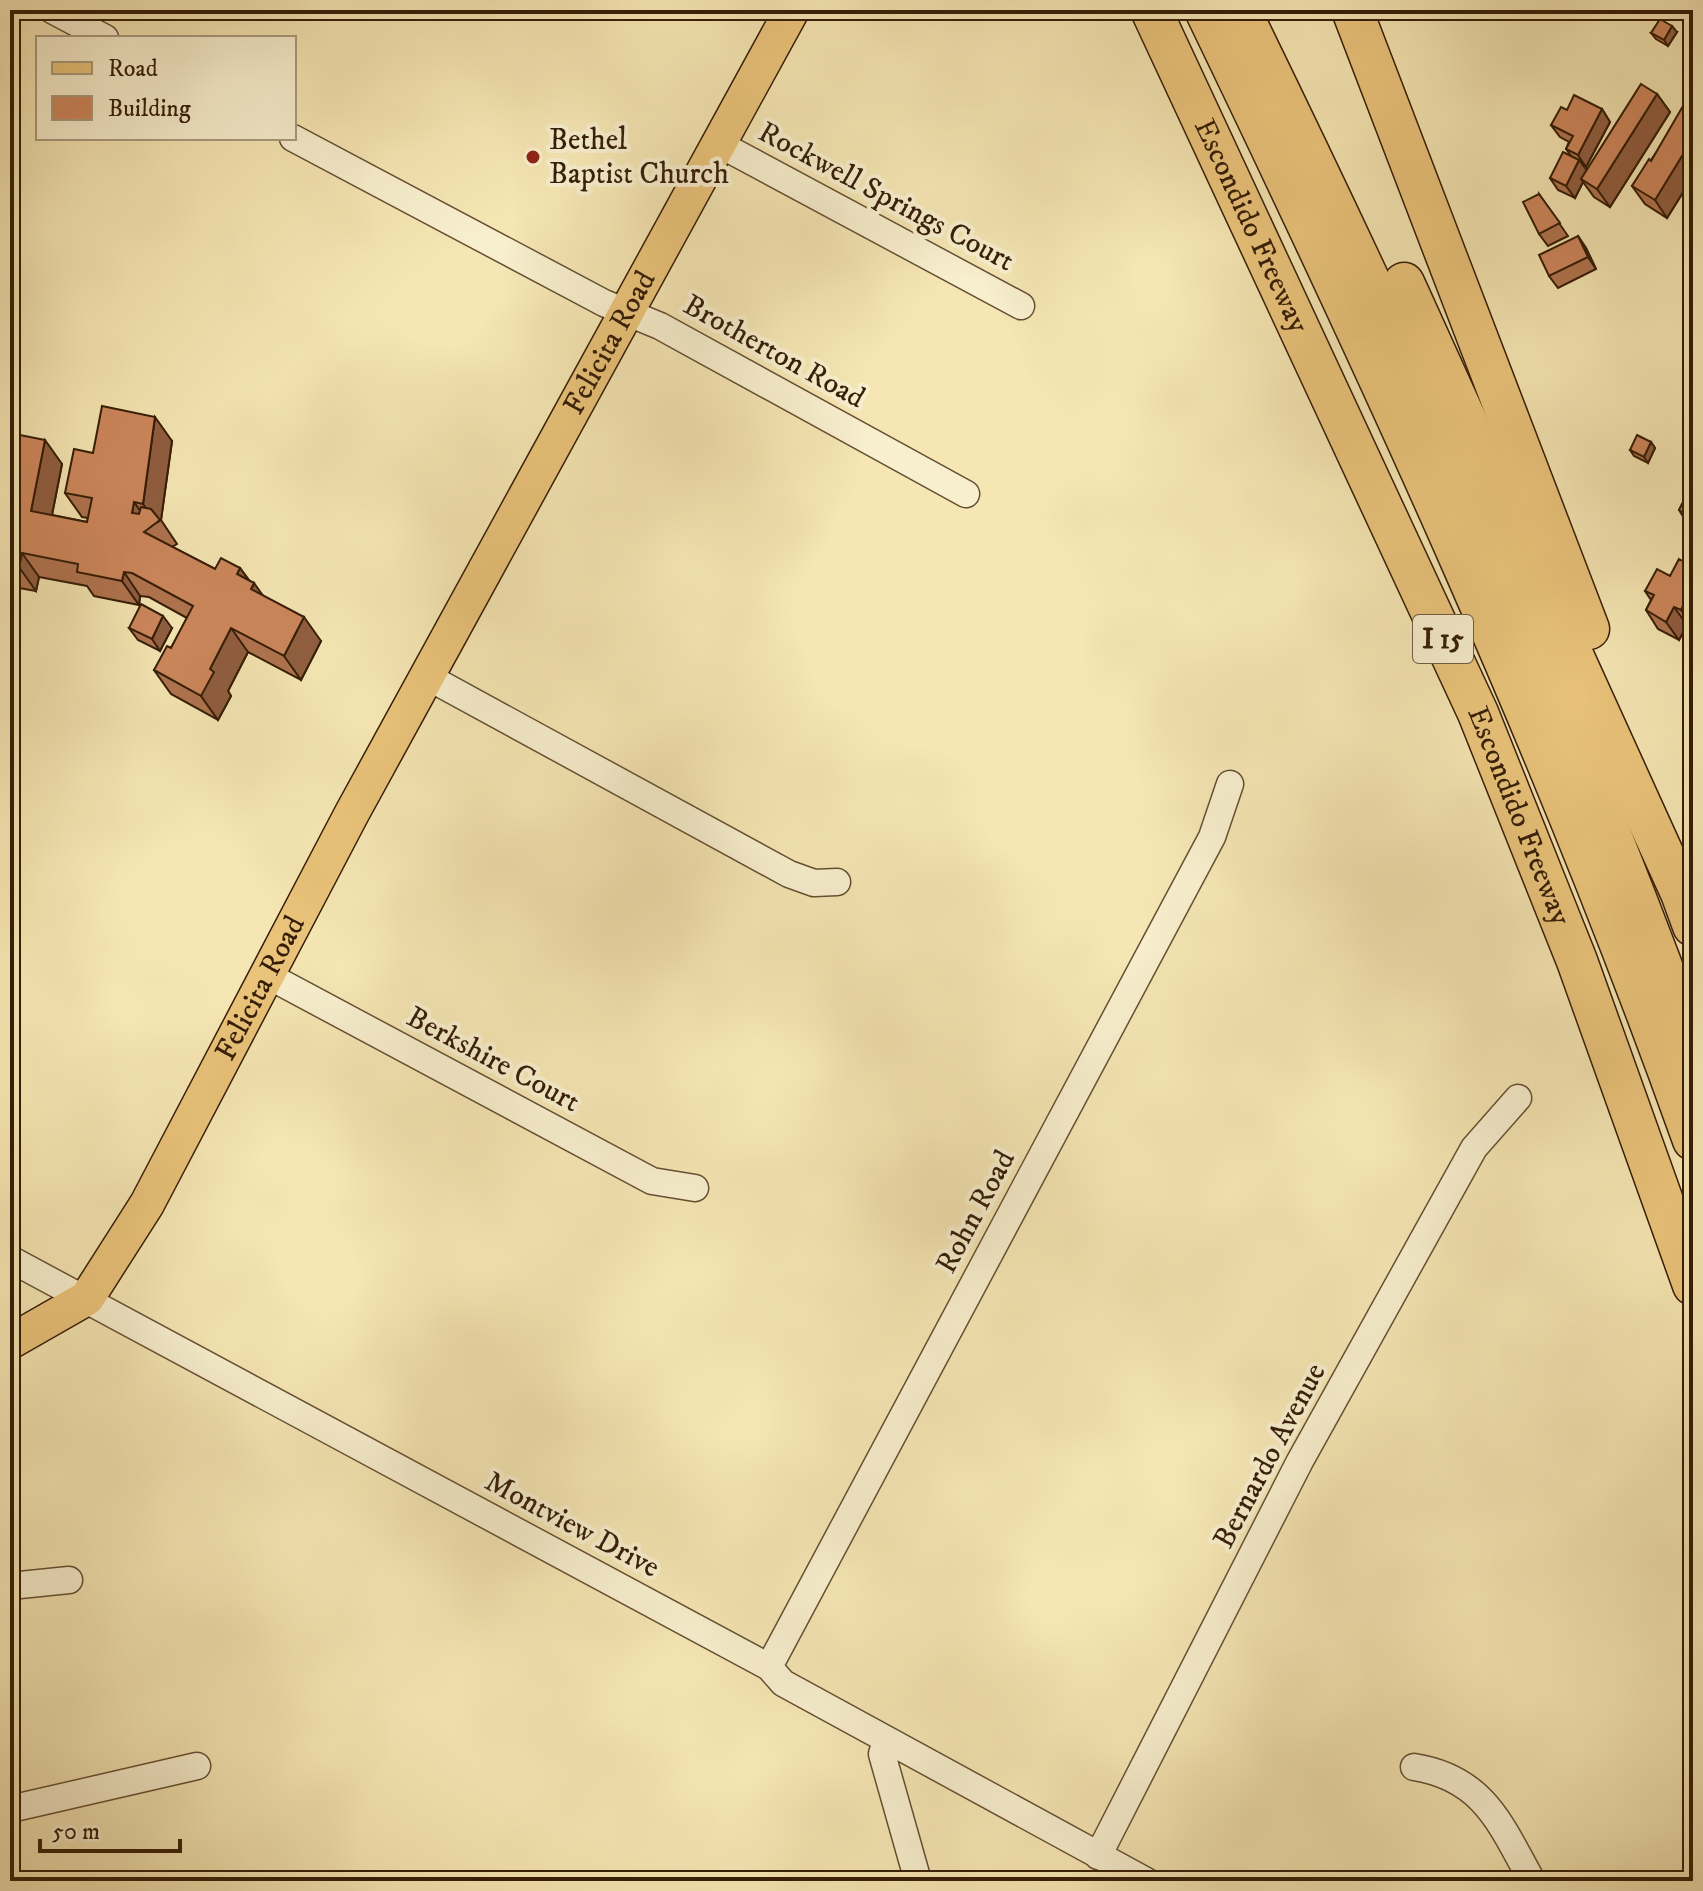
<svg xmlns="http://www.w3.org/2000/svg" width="1703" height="1891" viewBox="0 0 1703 1891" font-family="'IM FELL DW Pica',serif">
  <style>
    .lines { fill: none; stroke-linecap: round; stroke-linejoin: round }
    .minor-casing { stroke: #654f32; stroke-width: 29 }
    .major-casing { stroke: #351d07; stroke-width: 37 }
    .highway-casing { stroke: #351d07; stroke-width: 43 }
    .minor { stroke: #f8efce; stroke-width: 26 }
    .major { stroke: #eac37a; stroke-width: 34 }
    .highway { stroke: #eac37a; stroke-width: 40 }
    .wall { fill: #b0744f; stroke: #351d07; stroke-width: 2 }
    .shaded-wall { fill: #905e40; stroke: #351d07; stroke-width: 2 }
    .building { fill: #cd875c; stroke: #351d07; stroke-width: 2 }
    .poi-dot { fill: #8f2418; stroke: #f8efce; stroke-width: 3 }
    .labels { text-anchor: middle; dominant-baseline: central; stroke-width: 8; stroke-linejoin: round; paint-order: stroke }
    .shield { fill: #f8efce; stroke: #705c43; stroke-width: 2 }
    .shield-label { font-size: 28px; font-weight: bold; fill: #351d07 }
    .poi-label { font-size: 30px; fill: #351d07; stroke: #f8efce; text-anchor: start }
    .street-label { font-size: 30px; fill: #351d07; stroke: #f8efce }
  </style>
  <rect width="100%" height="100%" fill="#f5e6b3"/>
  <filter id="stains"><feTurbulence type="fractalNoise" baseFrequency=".0025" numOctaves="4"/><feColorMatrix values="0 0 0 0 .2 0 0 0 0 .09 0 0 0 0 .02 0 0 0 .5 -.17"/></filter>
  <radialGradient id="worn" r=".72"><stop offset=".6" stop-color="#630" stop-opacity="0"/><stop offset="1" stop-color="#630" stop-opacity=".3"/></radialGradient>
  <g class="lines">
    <defs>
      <path id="minor" d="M52,10l53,28
        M293,138l311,165 56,23 306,168
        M721,145l300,161
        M428,677l361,197 25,9 23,-1
        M265,974l387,207 43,7
        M10,1259l759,408 14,16 363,198
        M10,1586l59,-6
        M769,1667l443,-830 18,-53
        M886,1740l-4,14 36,127
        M1414,1767c70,11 87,58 118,114
        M10,1809l187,-43
        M1098,1856l202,-395 174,-313 44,-50"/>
      <g id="major">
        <path id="s1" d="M10,1342l77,-44 60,-94 205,-391 440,-803"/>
      </g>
      <g id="highway">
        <path id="s2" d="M1151,10l327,703 99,248 116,324"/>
        <path d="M1205,10c178,369 350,743 488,1130"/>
        <path d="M1240,10c166,340 324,684 453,1040"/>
        <path d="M1352,10l237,619"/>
        <path d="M1404,283l277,610 12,33"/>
      </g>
    </defs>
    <use href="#minor" class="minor-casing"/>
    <use href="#major" class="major-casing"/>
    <use href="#highway" class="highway-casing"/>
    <use href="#minor" class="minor"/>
    <use href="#major" class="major"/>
    <use href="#highway" class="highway"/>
  </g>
  <path class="wall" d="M1681,10h12v17z
    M1677,32l-9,14 -12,-7 -5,-6z
    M1657,94l13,18 -60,95 -16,-10 -11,-15 -8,16 -17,-8 -8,-12 21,-22 -5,-7 3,-7 -9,-5 -9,-12 16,-15 35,-1 8,13 -24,45 -3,-2 4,5z
    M1693,102v97l-6,-4 -3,-4 -17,27 -22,-14 -13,-18z
    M1539,194l29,42 -20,10 -9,-12z
    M1578,236l8,12 10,21 -38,19 -9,-12z
    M10,433l52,31 -10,51 35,7 1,-4 -6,-1 -17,-24 28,-40 79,-12 -11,79 16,24 -5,3 43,22 25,-1 9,12 14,16 58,45 -20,39 -53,-28 -20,39 3,5 -13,24 -47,-26 -17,-24 17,-22 16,-30 -38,-21 -9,-1 -1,9 -45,-9 -7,-10 -48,-9 -3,14 -22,-4 -4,-7z
    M1651,442l4,6 -7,15 -14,-7 -4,-6z
    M1693,483v50l-14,-23z
    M1693,567v61l-6,-3 -8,15 -21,-11 -12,-19 5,-10 -6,-9 25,-15z
    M129,628h43l-12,23 -22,-11z"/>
  <path class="shaded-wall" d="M1672,26l5,6 -9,14 -4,-6z
    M1657,94l13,18 -60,95 -13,-18z
    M1602,109l8,13 -24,45 -8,-12z
    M1693,138v38l-26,42 -12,-18z
    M1579,160l9,12 -7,7 2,3 -8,16 -9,-12z
    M1578,236l8,12 10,21 -8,-12z
    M155,417l17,24 -11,79 -5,3 -13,-19z
    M45,440l17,24 -14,71 -17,-24z
    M1651,442l4,6 -7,15 -4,-6z
    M134,502l17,24 -19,-13z
    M22,553l17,24 -3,14 -17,-24z
    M240,568l13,18 1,-3 17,24 -3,6 -31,-39z
    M124,572l16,24 -1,9 -17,-24z
    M1690,593l3,5v29l-12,-17z
    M1674,607l13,18 -8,15 -13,-18z
    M163,616l9,12 -12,23 -8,-12z
    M304,617l17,24 -20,39 -17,-24z
    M231,628l17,24 -20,39 3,5 -13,24 -17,-24 9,-27z"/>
  <path class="building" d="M1681,10h12v6z
    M1660,19l12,7 -8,14 -13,-7z
    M1641,84l16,10 -60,95 -16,-10z
    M1574,95l28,14 -24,46 -12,-6 7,-13 -22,-11 10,-18 6,3z
    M1687,99l6,3v36l-38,62 -23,-14 17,-27 2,2z
    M1563,152l16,8 -13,26 -16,-8z
    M1691,175l2,1v14l-2,4 -8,-5z
    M1539,194l21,29 -21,11 -16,-32z
    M1578,236l10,21 -39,19 -10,-21z
    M102,406l53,11 -12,87 -9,-2 -2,11 7,1 2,-7 10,2 9,11 -16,12 71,37 6,-11 19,10 -3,6 17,9 -3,6 53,28 -20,39 -53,-28 -21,41 4,3 -13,24 -47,-26 13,-24 4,2 22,-42 -61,-33 -8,-1 -2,9 -45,-9 1,-8 -56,-11 -3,14 -9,-2v-132l35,7 -14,71 56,11 5,-24 -27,-5 9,-44 19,4z
    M1637,435l14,7 -7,15 -14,-7z
    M1693,483v27l-4,6 -10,-6z
    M1693,510v17l-8,-5z
    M1679,559l14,8v28l-3,-2 -9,17 -7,-3 -8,15 -20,-12 8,-15 -9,-4 12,-22 13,7z
    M141,604l22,12 -11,23 -23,-11z"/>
  <circle class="poi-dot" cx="533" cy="157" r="8"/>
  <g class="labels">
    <rect class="shield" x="1413" y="615" width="60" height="48" rx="6"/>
    <g class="shield-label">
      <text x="1443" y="639">I 15</text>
    </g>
    <g class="poi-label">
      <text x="549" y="140">Bethel<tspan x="549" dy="34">Baptist Church</tspan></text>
    </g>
    <g class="street-label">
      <text transform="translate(886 197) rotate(28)">Rockwell Springs Court</text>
      <text stroke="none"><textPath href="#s2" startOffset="238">Escondido Freeway</textPath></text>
      <text stroke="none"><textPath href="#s1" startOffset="1178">Felicita Road</textPath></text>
      <text transform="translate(774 352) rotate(29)">Brotherton Road</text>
      <text stroke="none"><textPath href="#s2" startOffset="886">Escondido Freeway</textPath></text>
      <text stroke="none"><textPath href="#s1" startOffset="444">Felicita Road</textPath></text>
      <text transform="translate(493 1060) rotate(28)">Berkshire Court</text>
      <text transform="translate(976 1212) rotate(-62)">Rohn Road</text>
      <text transform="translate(1270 1456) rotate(-62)">Bernardo Avenue</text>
      <text transform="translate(572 1525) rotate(28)">Montview Drive</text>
    </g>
  </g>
  <rect width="1703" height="1891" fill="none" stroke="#f5e6b3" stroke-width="40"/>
  <rect x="12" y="12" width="1679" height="1867" fill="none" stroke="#351d07" stroke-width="4"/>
  <rect x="20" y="20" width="1663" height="1851" fill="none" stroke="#351d07" stroke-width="2"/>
  <rect x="36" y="36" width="260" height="104" fill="#f8efce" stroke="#aa9b7e" stroke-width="2"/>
  <rect x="52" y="62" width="40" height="12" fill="#eac37a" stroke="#aa9b7e" stroke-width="2"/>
  <text x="108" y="76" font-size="24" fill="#351d07">Road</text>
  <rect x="52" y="96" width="40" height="24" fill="#cd875c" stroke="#aa9b7e" stroke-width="2"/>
  <text x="108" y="116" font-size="24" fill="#351d07">Building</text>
  <path d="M40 1839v12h140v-12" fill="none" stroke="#351d07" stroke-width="4"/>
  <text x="52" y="1839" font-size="24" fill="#351d07" stroke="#f8efce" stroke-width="6" paint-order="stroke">50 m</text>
  <rect width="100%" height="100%" filter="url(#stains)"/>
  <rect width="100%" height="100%" fill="url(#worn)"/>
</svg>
